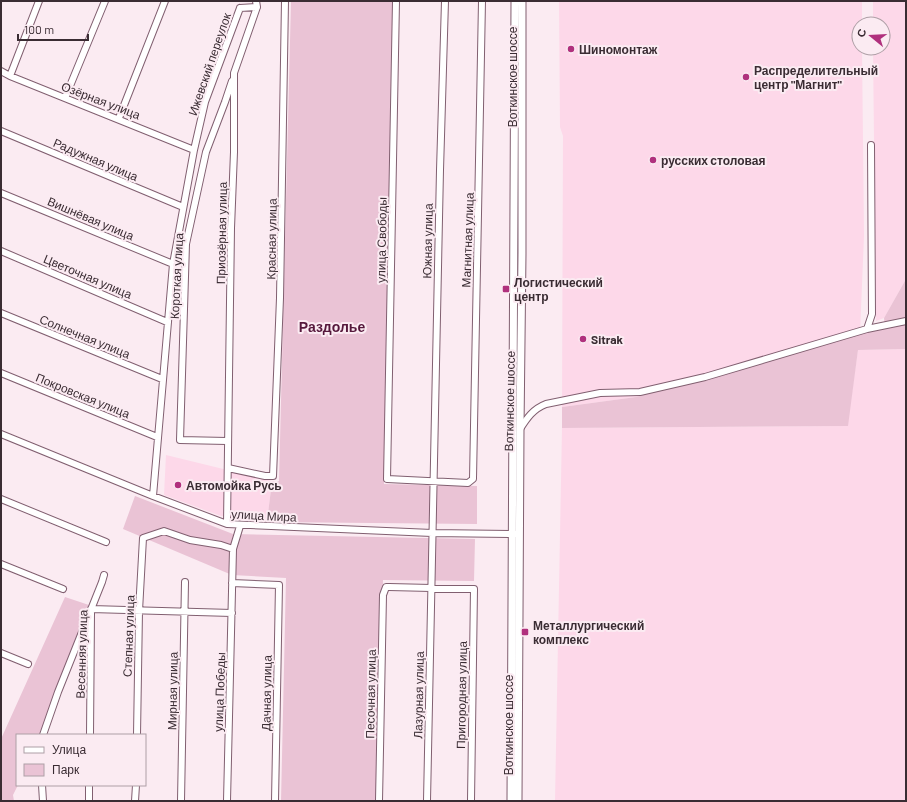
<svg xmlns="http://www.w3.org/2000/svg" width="907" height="802" viewBox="0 0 907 802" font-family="Barlow,sans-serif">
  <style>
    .built { fill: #fdd8e9 }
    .green { fill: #eac3d5 }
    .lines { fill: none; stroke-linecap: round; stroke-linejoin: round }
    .minor-casing { stroke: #815f70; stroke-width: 8 }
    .major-casing { stroke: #815f70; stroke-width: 9 }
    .minor { stroke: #fff; stroke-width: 6 }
    .major { stroke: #fff; stroke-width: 7 }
    .poi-dot { fill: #b0307d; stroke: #fbebf2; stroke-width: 1.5 }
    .labels { text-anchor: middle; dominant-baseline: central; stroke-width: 4; stroke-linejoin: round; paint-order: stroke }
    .poi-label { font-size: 12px; font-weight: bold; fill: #3a2c33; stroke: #fbebf2; text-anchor: start }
    .street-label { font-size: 12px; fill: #3a2c33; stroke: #fbebf2 }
    .quarter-label { font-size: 14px; font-weight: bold; fill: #56183c; stroke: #fbebf2 }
  </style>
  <rect width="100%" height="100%" fill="#fbebf2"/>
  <path class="built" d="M559,1h303v23h-3v24h3l2,188 -4,98 -224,63 -74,10 1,-271 -3,-9z
    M873,1h33v278l-22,39 -8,3 -3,-273h10v-24h-10z
    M906,349v452h-351l7,-373 285,-2 11,-76z
    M166,455l106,26 -5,41 -46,-6 -57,-21z"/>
  <path class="green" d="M291,1h103l-10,483 93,2v38l-210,-2 5,-41h7z
    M906,279v70l-48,1 -10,76 -286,2v-21l74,-10 224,-63 25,-6 -1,-10z
    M135,496l98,38 242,5 -1,42 -91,-1 -5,221h-97l5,-223 -54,-3 -109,-46z
    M65,597l24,8 -50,130h-22v50h1l-5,10 1,6h-13v-62z"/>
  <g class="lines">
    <defs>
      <path id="minor" d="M396,1l-9,478 81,4 5,-4 9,-478
        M240,8l17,-1
        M1,71l9,5 184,74
        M10,76l29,-75
        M65,98l40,-97
        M119,118l46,-117
        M1,131l182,76
        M1,193l172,71
        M1,251l166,71
        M1,313l161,66
        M867,329l5,-15 -1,-169
        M1,373l156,64
        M520,429c7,-11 13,-20 26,-25l54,-11 40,-1 65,-15 162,-48 39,-8
        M1,434l152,62 74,28 205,9 84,1
        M227,441l-47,-1 6,-196 20,-92 19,-50 7,-21
        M228,468l37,8h8l7,-178 5,-297
        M153,496l20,-232 21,-114 11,-48 35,-94
        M1,499l105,43
        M227,524l4,-296 3,-76v-79l23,-66 -1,-6
        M1,564l62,25
        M232,583l47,2 -4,216
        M91,609l141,4
        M1,653l27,11
        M43,735l15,-43 44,-110 2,-7
        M90,735l1,-122
        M137,735l2,-124 4,-73 21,-7 26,9 31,5 12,4
        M42,785l1,16
        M89,801v-16
        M135,801l1,-16
        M181,801l4,-219
        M227,801l6,-252 7,-23
        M379,801l4,-206 3,-8h3l85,2 -3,212
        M427,801l13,-631 5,-169"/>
      <path id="major" d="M511,801l4,-800
        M518,801l2,-372 2,-176v-252"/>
    </defs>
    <use href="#minor" class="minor-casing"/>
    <use href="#major" class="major-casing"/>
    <use href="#minor" class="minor"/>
    <use href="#major" class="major"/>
  </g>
  <g class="poi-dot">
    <circle cx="571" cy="49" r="4"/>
    <circle cx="746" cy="77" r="4"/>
    <circle cx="653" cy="160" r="4"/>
    <rect x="502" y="285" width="8" height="8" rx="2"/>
    <circle cx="583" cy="339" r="4"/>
    <circle cx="178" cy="485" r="4"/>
    <rect x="521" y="628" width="8" height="8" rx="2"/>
  </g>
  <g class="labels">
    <g class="poi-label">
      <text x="579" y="49">Шиномонтаж</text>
      <text x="754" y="70">Распределительный<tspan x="754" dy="14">центр "Магнит"</tspan></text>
      <text x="661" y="160">русских столовая</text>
      <text x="514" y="282">Логистический<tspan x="514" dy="14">центр</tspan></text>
      <text x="591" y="339">Sitrak</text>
      <text x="186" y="485">Автомойка Русь</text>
      <text x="533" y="625">Металлургический<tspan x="533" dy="14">комплекс</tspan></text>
    </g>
    <g class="street-label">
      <text transform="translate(209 64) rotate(-71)">Ижевский переулок</text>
      <text transform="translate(512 77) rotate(-90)">Воткинское шоссе</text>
      <text transform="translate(101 100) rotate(21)">Озёрная улица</text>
      <text transform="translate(96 159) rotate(23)">Радужная улица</text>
      <text transform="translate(91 218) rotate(23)">Вишнёвая улица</text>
      <text transform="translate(221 233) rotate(-89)">Приозёрная улица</text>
      <text transform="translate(271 239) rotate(-89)">Красная улица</text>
      <text transform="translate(381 240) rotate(-89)">улица Свободы</text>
      <text transform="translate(467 240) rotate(-88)">Магнитная улица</text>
      <text transform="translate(427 241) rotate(-89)">Южная улица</text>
      <text transform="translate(88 276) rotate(23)">Цветочная улица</text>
      <text transform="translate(176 276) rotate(-87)">Короткая улица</text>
      <text transform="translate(85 336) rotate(22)">Солнечная улица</text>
      <text transform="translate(83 395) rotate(22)">Покровская улица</text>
      <text transform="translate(509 401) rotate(-89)">Воткинское шоссе</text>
      <text transform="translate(264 515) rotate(3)">улица Мира</text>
      <text transform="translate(128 636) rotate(-88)">Степная улица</text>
      <text transform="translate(81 654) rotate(-88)">Весенняя улица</text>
      <text transform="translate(172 691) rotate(-89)">Мирная улица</text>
      <text transform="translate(219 692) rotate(-88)">улица Победы</text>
      <text transform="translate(266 693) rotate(-89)">Дачная улица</text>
      <text transform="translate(370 694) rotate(-89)">Песочная улица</text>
      <text transform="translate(418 695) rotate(-89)">Лазурная улица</text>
      <text transform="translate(461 695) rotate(-89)">Пригородная улица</text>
      <text transform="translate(508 725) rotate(-90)">Воткинское шоссе</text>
    </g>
    <g class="quarter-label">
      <text x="332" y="326">Раздолье</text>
    </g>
  </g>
  <rect width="907" height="802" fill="none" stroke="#3a2c33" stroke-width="4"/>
  <rect x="16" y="734" width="130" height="52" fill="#fbebf2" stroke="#ae9fa6"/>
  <rect x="24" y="747" width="20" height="6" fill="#ffffff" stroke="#ae9fa6"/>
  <text x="52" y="754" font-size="12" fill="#3a2c33">Улица</text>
  <rect x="24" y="764" width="20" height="12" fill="#eac3d5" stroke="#ae9fa6"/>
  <text x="52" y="774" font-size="12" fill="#3a2c33">Парк</text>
  <g transform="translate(871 36) rotate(288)"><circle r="19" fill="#fbebf2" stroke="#ae9fa6"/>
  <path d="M0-3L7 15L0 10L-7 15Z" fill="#b0307d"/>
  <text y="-6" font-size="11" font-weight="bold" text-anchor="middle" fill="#3a2c33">С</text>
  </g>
  <path d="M18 34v6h70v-6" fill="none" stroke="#3a2c33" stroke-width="2"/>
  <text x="24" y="34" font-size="12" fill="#3a2c33" stroke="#fbebf2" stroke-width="3" paint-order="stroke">100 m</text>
</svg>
